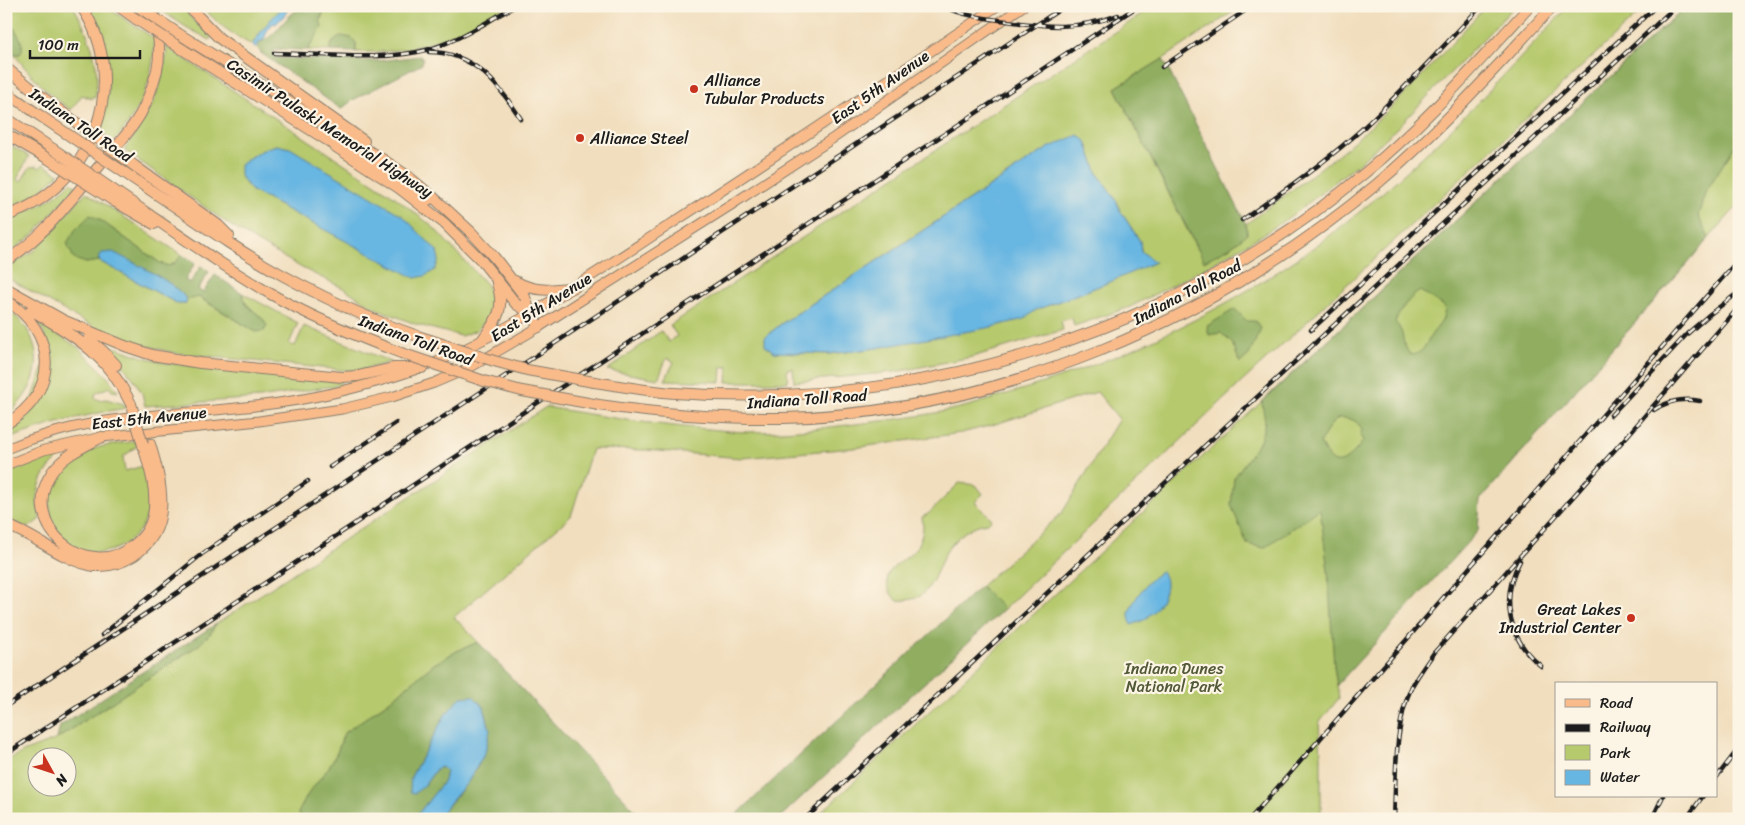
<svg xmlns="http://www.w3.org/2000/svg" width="1745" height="825" viewBox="0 0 1745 825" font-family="Sriracha,sans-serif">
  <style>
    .green { fill: #b6c96d; stroke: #697244; fill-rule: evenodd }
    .forest { fill: #90ad60; stroke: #56643e; fill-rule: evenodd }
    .water { fill: #67b6e2; stroke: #42697f }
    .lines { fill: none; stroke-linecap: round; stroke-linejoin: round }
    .primary-casing { stroke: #867d6d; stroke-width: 11 }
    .trunk-casing { stroke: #867d6d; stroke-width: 12 }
    .motorway-casing { stroke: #867d6d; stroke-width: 12 }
    .primary { stroke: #fabb8b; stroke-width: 9 }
    .trunk { stroke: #fabb8b; stroke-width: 10 }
    .motorway { stroke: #fabb8b; stroke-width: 10 }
    .rail-casing { stroke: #1c1c1c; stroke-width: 4.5 }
    .rail { stroke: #fcf5e5; stroke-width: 2.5; stroke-dasharray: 8; stroke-linecap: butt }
    .motorway-bridge-casing { stroke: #867d6d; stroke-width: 12; stroke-linecap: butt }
    .motorway-bridge { stroke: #fabb8b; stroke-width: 10 }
    .poi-dot { fill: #c8321e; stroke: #fcf5e5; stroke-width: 2 }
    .labels { text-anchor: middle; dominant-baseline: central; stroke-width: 4.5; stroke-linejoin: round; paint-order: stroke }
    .poi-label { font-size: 16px; fill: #1c1c1c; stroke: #fcf5e5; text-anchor: start }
    .street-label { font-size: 16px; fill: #1c1c1c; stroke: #fcf5e5 }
    .park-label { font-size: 16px; fill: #525938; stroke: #fcf5e5 }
  </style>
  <rect width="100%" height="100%" fill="#fcf5e5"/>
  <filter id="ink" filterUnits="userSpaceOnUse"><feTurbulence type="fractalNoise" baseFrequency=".02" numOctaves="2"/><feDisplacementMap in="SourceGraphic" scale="10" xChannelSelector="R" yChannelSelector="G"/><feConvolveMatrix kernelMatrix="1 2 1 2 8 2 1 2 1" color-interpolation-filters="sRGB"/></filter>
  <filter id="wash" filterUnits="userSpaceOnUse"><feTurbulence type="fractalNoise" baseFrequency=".0096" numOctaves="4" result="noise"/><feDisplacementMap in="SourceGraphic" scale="20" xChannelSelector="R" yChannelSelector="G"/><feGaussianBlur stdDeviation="1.12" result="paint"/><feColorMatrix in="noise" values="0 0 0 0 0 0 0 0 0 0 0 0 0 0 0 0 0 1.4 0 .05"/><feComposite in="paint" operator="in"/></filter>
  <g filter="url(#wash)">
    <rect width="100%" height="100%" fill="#f1debe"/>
    <path class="green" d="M6,6h67c12,19 24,50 24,72 0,7 -1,13 -2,20l-3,-2v3l-10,-4 -11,15c-23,-16 -40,-34 -57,-56h6c-5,-15 -14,-32 -14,-48z
      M86,6h19l50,33c-3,44 -13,69 -41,103l-14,-10 8,-41v-20z
      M161,6h21l11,14 19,17 -2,3 -24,-13 -24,-16z
      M202,6h83c-13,10 -24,25 -33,39 -19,-10 -36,-22 -50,-39z
      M334,6h173c-53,30 -89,48 -151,46v-9l-23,-1 -4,9 -21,-1 6,-11 10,-28 4,-3z
      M1154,6h88l-79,53 -48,29 82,161 32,-1 18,-14 -1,-10c39,-29 78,-57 115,-89 45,-39 84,-85 125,-129h29l-114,118 -36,34 -68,54 -33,22 -61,35 -73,38 -56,19 -2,-8 -11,3 2,9 -91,27 -77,15 -101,10 -1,-14 -6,1 1,13h-61l1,-15h-6l-1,15 -56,-2 9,-18 -6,-4 -3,4 -7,17 -51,-9 54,-39 8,11 8,-6 -7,-11zM1086,141l12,33 18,26 5,12 19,29 1,10 -31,31 -74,28 -159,38 -48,6 -54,-2 -10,-15 16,-13 267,-176z
      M1569,6h78l-404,375 -239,228 -23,-23 81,-73 57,-94 -22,-27 -108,34 -28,7 -108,15 -111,10 -96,-8 -54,-1 -21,67 -117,101 24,25 -21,9 -23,13 -43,36 -47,33 -7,20 -8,14 20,52h-343v-58l19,-10 32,-12 143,-95 10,-10 6,-10 330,-217c54,9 107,18 162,22 13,1 27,3 40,3 33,0 67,-3 99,-7 35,-4 70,-8 104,-15 19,-4 38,-10 56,-16 115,-33 226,-86 322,-158 89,-67 164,-149 240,-230zM38,758h30v30h-30z
      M1686,6h53v198l-405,462 5,32 -20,25 2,32v64h-507z
      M167,47l228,150 38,30 53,57 7,15 -1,10 -8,14 -7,7 -16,6 -43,-11 -43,-17 -30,-19 -43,-21 -43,-25 -29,-18 -106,-75c24,-31 40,-64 43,-103zM277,145l138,132 -163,-86 -7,-8 5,-26 17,-9z
      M6,143l23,13 -12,23 4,2 9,-14 7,-1 3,2 3,-4 16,10 -25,22 -28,13z
      M71,182l5,4 -43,49 -27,20v-36c24,-9 47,-18 65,-37z
      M86,192l96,63 -8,8 -5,3 -9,-3 -60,-43 -14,43 13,-2 79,43h7l2,-4 11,-3 58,35 7,-13 -17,-15 -4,-11 56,30 -9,21 6,2 9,-20 87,36 -30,8h-19l-167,-17 -28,-7 -35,-10 -33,-17 -73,-42v-9l29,-18z
      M6,309c42,28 39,77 0,106z
      M38,322l41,26 28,28 11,16 -6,-1 -3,-4 -13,6 -1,5 4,2 7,-1 18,5 2,4c-42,7 -81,17 -120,32v-12l20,-13 23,-62 -5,-20z
      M109,345l31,11 26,7 176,19 -3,3 -79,13 -115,8 -3,-13 -9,-15 -26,-31z
      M135,441l2,5 -14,11 2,14 18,-5c2,13 8,28 6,41 -5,37 -51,60 -81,35 -28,-24 -24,-69 9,-86 17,-10 39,-12 58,-15z
      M66,452c-24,19 -33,36 -26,67l-12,9 -22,-9v-46z
      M959,483l17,2 7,9 -8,8 17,17 -4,4c-18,1 -38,19 -45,35 -6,13 -11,29 -22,37 -7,5 -15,5 -23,6 -9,-6 -15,-21 -7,-31 10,-11 22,-13 29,-30 4,-8 3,-15 2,-23l6,-3z"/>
    <path class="forest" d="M305,6h29l-6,2 -4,3 -4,8 2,8 -14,23 -34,-1v9l103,3 44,-5 2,3 -1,5 -69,36 -12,9 -80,-56 -5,-7 3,-4c15,-3 23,-21 35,-30 3,-2 7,-4 11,-6z
      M1686,6h53v134l-33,51 -8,25 11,22 -229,262 -2,31 -141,154 -3,-19 -6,-95 -8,-62 -56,39 -17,-4 -16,-39 3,-27 26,-37 5,-19 -3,-20zM1420,291l24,15c3,14 -7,20 -14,31 -3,4 -4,9 -8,13 -3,3 -7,4 -11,5 -12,-12 -4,-21 -16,-33 5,-12 14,-24 25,-31zM1338,418c11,0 19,1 24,12l-2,6 3,4c-3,7 -8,11 -13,16 -16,15 -22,0 -30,-13l9,-16z
      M6,18c7,9 22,25 14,36h-6l-8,-8z
      M341,36l11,2 4,5v9l-27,-1 4,-9z
      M1163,59l83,165 1,10 -18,14 -25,13 -89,-173z
      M90,215l10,5 60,43 9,3 5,-3 8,-8 13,8 -10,17 5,3 11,-17 8,6 -11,17 5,4 12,-18 27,18 4,11 17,15 4,7 -3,5 -8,1 -57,-35 -12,3 -4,-5 -84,-38v4l-13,2 -12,-4 -7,-16 8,-13z
      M1235,309l12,12h8l6,7 -12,27 -9,8 -8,-20 -11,-10 -12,2 -2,-9z
      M981,586l23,23 -226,210h-46z
      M216,624l-6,10 -10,10 -143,95 3,-13z
      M478,642l165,177h-207c21,-23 53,-56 53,-89 0,-7 -3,-16 -5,-23l-39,8 -34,62 13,9 12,-17 6,-2 4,4 -2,10 -30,38h-112l-4,-6 10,-19 21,-27 8,-14 7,-20 47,-33 43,-36 23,-13z"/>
    <path class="water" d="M285,6h5l-6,10 -8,8 -3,-1 -6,8 -3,9 -5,2 -1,4 -4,1 -2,-2c9,-14 20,-29 33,-39z
      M1078,135l8,6 12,33 18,26 5,12 19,29 1,10 14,11 -45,20 -74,28 -12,9 -32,8 -115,21 -48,6 -55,-2 -9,-7v-8l16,-13 267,-176z
      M277,145l13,3 113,68 34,35 2,9 -4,10 -10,6 -10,2 -163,-87 -12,-15v-11c12,-10 23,-16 37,-20z
      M113,252c22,12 60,28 74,48l-2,4h-7l-79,-43v-4l3,-4z
      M1162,572c9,11 1,28 -7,38 -3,4 -7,5 -9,9l-14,6c-2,-3 -3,-7 -3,-11 1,-10 22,-40 33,-42z
      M473,696l11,11 6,23 -5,23 -17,29 -32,37h-22l30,-38 2,-10 -4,-4 -6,2 -12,17 -9,7 -5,-1 1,-15 34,-62 16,-18z"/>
  </g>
  <g filter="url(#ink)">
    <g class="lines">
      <defs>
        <path id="primary" d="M430,365c84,-36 161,-89 238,-139 110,-72 220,-145 329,-220
          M6,449c83,-36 163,-33 249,-43 56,-6 110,-19 162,-37
          M6,465l38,-15 58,-13 157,-16 83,-12 50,-12 42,-14 35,-15 70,-41 192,-122 104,-68 188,-131"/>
        <path id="trunk" d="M333,145l66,43 45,35 37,37 35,44 14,9
          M433,197l39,36 22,24 31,40 5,16 9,14
          M515,281c21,12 37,9 60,6
          M483,339c15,-21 22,-30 14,-56"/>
        <path id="motorway" d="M118,6l18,13
          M188,6l31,32 145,103
          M179,34l203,125 27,18 24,20 -5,3 -5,-2c-25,-20 -63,-48 -93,-56l-148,-93
          M6,68l40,32
          M6,92l33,23
          M6,118l47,31
          M6,134l41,24
          M136,167l82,58 11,11
          M131,177c50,33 100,70 153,99 46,25 95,48 146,64
          M119,194c50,34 98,69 150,99 42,24 87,43 132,60
          M114,201l40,23
          M6,216c86,-28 127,-134 75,-210
          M6,261c39,-25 66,-63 95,-97 14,-16 30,-33 40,-51 7,-13 12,-28 16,-43 5,-20 0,-43 -4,-64
          M6,288l57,32 62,26 27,9 48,8 142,14 16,-1 35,-8h29
          M6,300c52,33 54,92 0,124
          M31,310c45,27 76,44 100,94
          M89,339l14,12 13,14
          M594,382c27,4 53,9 80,11 250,18 499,-60 692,-221 60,-49 111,-109 164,-166
          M599,405c62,9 123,14 185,13 217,-6 428,-96 593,-234 64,-54 119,-117 176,-178
          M102,437c-17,9 -38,18 -50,35 -35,52 35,113 83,72 11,-9 18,-22 19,-36 2,-21 -5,-42 -11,-63
          M6,525c29,10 53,33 83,40 15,3 31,-1 44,-9 41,-27 29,-72 17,-112"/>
      </defs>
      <use href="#primary" class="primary-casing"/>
      <use href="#trunk" class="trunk-casing"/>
      <use href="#motorway" class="motorway-casing"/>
      <use href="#primary" class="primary"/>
      <use href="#trunk" class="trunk"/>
      <use href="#motorway" class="motorway"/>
      <defs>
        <path id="rail" d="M943,6c21,10 41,12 64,15 40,6 71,9 111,-6
          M429,52c45,0 70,33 92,67
          M274,53c48,1 110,9 156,-4 30,-9 58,-28 85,-43
          M1162,67l90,-61
          M1242,220c41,-28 82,-57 119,-90 42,-39 81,-82 120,-124
          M1311,330l50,-46 59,-58 236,-220
          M1654,410c13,-9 30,-12 46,-9
          M1611,415l76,-81 23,-20 29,-22
          M330,467l66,-44
          M1520,561c-20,36 -12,79 21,105
          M102,635l100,-81 106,-73
          M6,706l1059,-700
          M6,754l1132,-748
          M1716,778l23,-30
          M805,819l871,-813
          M1250,819l489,-560
          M1394,819c2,-42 0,-95 18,-133 6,-11 14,-22 21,-32l195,-219 111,-128
          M1652,819l11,-23
          M1686,819l17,-23"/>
      </defs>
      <use href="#rail" class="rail-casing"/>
      <use href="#rail" class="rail"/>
      <defs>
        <path id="motorway-bridge" d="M137,6l42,28
          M136,19l46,30
          M46,100l90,67
          M39,115l92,62
          M53,149l66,45
          M47,158l67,43
          M430,340l64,21 33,9 67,12
          M401,353l83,28 38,10 77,14
          M131,404l12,41"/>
      </defs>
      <use href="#motorway-bridge" class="motorway-bridge-casing"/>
      <use href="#motorway-bridge" class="motorway-bridge"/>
    </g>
  </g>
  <g class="poi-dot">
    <circle cx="694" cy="89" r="5"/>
    <circle cx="580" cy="138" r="5"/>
    <circle cx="1631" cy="618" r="5"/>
  </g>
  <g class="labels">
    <g class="poi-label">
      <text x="704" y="80">Alliance<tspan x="704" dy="18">Tubular Products</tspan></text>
      <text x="590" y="138">Alliance Steel</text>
      <text x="1621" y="609" text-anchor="end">Great Lakes<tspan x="1621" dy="18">Industrial Center</tspan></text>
    </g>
    <g class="street-label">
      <text transform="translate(880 87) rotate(-35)">East 5th Avenue</text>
      <text transform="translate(81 125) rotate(34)">Indiana Toll Road</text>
      <text transform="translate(330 128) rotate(33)">Casimir Pulaski Memorial Highway</text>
      <text transform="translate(1187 292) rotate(-28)">Indiana Toll Road</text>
      <text transform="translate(541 307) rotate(-32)">East 5th Avenue</text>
      <text transform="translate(416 340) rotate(20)">Indiana Toll Road</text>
      <text transform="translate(807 399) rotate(-4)">Indiana Toll Road</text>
      <text transform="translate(149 418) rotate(-6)">East 5th Avenue</text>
    </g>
    <g class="park-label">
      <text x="1174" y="668">Indiana Dunes<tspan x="1174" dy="18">National Park</tspan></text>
    </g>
  </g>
  <rect width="1745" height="825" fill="none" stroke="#fcf5e5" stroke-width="25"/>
  <rect x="1555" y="682" width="162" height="115" fill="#fcf5e5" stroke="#a29e95"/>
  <rect x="1565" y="699" width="25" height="8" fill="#fabb8b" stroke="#a29e95"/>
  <text x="1600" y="708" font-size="15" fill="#1c1c1c">Road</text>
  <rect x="1565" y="724" width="25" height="8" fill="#1c1c1c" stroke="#a29e95"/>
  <text x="1600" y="732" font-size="15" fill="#1c1c1c">Railway</text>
  <rect x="1565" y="745" width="25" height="15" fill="#b6c96d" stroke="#a29e95"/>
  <text x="1600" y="758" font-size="15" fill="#1c1c1c">Park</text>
  <rect x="1565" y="770" width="25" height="15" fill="#67b6e2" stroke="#a29e95"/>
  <text x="1600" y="782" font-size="15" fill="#1c1c1c">Water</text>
  <g transform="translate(52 772) rotate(130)"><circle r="24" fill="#fcf5e5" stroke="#a29e95"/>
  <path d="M0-4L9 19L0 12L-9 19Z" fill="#c8321e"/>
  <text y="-8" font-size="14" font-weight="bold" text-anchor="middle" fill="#1c1c1c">N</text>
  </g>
  <path d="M30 50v8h110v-8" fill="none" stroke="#1c1c1c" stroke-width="2.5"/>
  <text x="38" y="50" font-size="15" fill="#1c1c1c" stroke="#fcf5e5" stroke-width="4" paint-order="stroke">100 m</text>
</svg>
